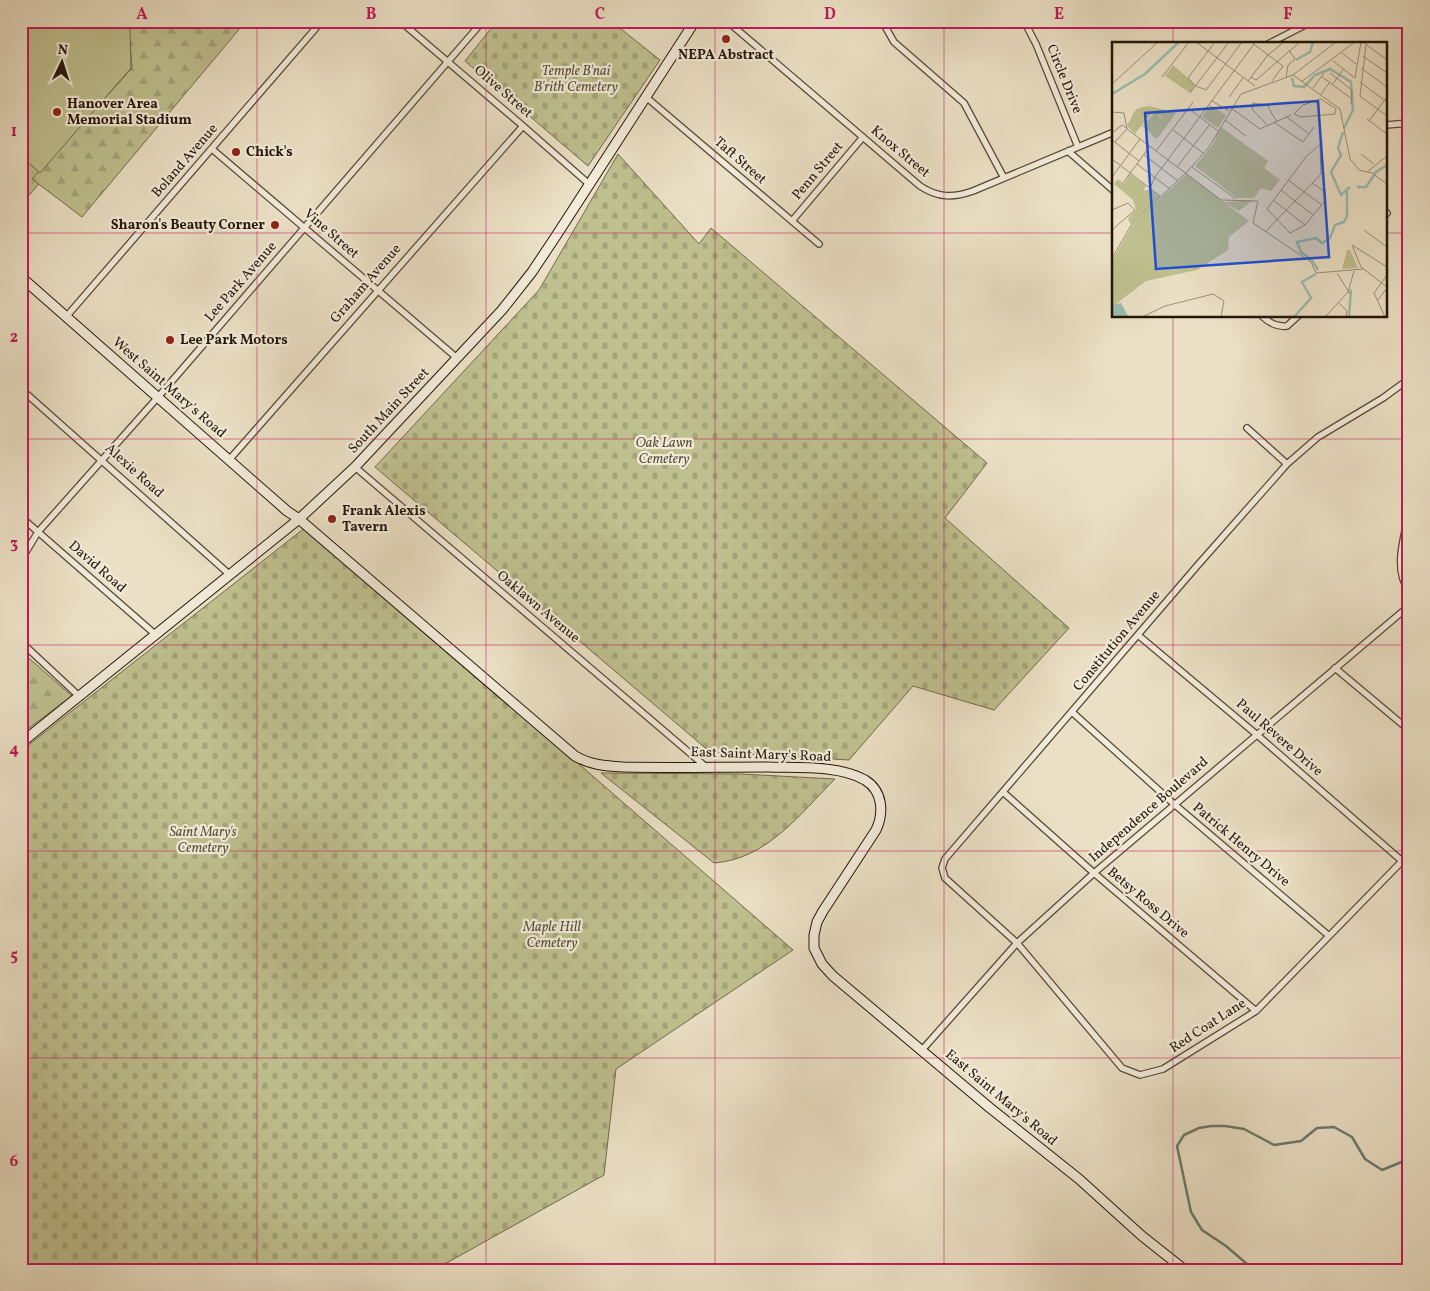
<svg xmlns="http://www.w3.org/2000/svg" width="1430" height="1291" viewBox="0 0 1430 1291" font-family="Vollkorn,serif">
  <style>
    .grass { fill: url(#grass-dots); stroke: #716a4c }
    .forest { fill: url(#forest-firs); stroke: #716a4c }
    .cemetery { fill: url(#cemetery-stones); stroke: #716a4c }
    .pitch { fill: #bfc08f; stroke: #716a4c }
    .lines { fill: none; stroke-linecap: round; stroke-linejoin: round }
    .stream { stroke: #6a7a6e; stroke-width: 2.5 }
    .street-casing { stroke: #554838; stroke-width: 8 }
    .secondary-casing { stroke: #231509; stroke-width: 11 }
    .street { stroke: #f2ebd9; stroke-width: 5.5 }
    .secondary { stroke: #f2ebd9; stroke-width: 9 }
    .grid { fill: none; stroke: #c2185b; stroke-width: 1; stroke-opacity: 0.55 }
    .poi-dot { fill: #8f2418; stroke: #f2ebd9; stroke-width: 2 }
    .labels { text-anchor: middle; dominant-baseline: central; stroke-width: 4.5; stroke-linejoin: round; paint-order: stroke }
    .poi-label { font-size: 14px; font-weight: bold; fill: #231509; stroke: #f2ebd9; text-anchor: start }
    .park-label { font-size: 14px; font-style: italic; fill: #5a5138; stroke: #f2ebd9 }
    .street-label { font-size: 14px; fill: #231509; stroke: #f2ebd9 }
    .inset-river { fill: none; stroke: #99bdb1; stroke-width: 2.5 }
    .inset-road { fill: none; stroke: #9b8f7a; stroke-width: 1 }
    .view { fill: #1d4ed8; fill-opacity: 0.15; stroke: #1d4ed8; stroke-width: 2.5 }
    .inset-edge { fill: none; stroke: #231509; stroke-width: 2.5 }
    .neatline { fill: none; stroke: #c2185b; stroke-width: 2 }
    .grid-label { font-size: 16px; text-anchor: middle; font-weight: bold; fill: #c2185b }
  </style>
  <defs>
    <pattern id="grass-dots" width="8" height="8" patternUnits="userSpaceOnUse" patternTransform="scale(1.25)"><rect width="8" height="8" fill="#bfc08f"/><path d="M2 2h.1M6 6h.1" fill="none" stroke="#a4a47a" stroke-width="1.8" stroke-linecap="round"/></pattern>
    <pattern id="forest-firs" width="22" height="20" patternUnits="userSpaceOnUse" patternTransform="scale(1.25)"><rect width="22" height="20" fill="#bfc08f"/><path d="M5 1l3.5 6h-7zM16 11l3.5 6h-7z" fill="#a4a47a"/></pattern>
    <pattern id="cemetery-stones" width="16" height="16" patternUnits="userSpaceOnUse" patternTransform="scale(1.25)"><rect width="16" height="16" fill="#bfc08f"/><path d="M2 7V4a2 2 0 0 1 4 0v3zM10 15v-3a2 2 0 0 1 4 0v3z" fill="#a4a47a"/></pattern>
  </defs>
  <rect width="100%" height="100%" fill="#ebe0c5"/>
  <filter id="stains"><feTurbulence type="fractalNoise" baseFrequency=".004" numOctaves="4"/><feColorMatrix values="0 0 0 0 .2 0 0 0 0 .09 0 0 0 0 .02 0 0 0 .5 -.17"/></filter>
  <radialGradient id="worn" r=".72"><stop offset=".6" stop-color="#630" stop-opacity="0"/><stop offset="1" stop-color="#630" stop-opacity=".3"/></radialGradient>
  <path class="grass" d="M21,156l18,16 -6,7 6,5 -18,20z"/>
  <path class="forest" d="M120,21h126l-164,196 -50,-38 100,-111 -3,-39z
    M21,651l51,45 -51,38z"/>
  <path class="cemetery" d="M497,21h114l49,39 -72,106 -123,-105z
    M618,154l81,90 12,-16 276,235 -42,55 124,110 -75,82 -81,-24 -64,74 -139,-8 -335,-285 164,-177z
    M306,527l487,423 -177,119 -12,106 -170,95h-413v-519z
    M601,773l140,1 94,5c-36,36 -68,80 -121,84z"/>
  <path class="pitch" d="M34,21h86l10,9 1,38 -91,105 -19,-17v-121z"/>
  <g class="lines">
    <path class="stream" d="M1254,1270l-28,-24 -24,-16 -11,-18 -14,-66 7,-11 15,-7 12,-2h14l19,3 30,16 27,-4 16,-13 17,-1 18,10 13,22 17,11 27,-11"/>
    <defs>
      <path id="street" d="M400,21l123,105 66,58
        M727,21l193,165c18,12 33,12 53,5l141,-59
        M882,21l12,21 70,61 40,75
        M1024,21l12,23 42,103
        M1268,44l45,-23
        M646,97l173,147
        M1386,125l23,-2
        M212,149l245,209
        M1068,151l46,40
        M1386,214l1,-1
        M792,221l71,-84
        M1262,316c7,7 15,11 25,10l11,-10
        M66,317l256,-296
        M1409,379l-26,19 -65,39 -31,27 -90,102 -252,293 -3,9 3,10 72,65 105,125 18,7 23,-6 93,-58 153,-157
        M21,389l208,185
        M1247,428l40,36
        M229,460l294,-334
        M355,467l350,299
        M1409,513c-5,25 -16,55 0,79
        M21,517l135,118
        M21,560l17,-28 121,-136 324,-375
        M1138,635l118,99 146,127
        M21,642l59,55
        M1335,668l74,62
        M1072,712l102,92 154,131
        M1003,792l91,81 162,138
        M922,1050l95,-107 77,-70 315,-267"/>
      <path id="secondary" d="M21,277l266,234 12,8 276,237c16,9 30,10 48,11 48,1 96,0 145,0 29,1 71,-2 97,13 18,11 19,33 11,50l-53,81 -6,11 -3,13v13l8,16 11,12 157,132 89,71 63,57 43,34
        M21,743l278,-224 56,-52 147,-157 30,-38 24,-36 139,-215"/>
    </defs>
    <use href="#street" class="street-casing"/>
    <use href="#secondary" class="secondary-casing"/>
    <use href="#street" class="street"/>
    <use href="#secondary" class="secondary"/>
  </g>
  <path class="grid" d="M257,21v1249M486,21v1249M715,21v1249M944,21v1249M1173,21v23M21,233h1093M1386,233h23M1173,316v954M21,439h1388M21,645h1388M21,851h1388M21,1058h1388"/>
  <g class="poi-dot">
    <circle cx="726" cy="39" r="5"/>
    <circle cx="57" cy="112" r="5"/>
    <circle cx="236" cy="152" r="5"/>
    <circle cx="275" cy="225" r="5"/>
    <circle cx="170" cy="340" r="5"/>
    <circle cx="332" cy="519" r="5"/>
  </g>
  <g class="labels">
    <g class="poi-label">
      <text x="726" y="55" text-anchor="middle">NEPA Abstract</text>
      <text x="67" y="104">Hanover Area<tspan x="67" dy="16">Memorial Stadium</tspan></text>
      <text x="246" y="152">Chick's</text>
      <text x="265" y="225" text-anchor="end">Sharon's Beauty Corner</text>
      <text x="180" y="340">Lee Park Motors</text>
      <text x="342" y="511">Frank Alexis<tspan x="342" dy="16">Tavern</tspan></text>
    </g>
    <g class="park-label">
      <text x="576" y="71">Temple B'nai<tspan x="576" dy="16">B'rith Cemetery</tspan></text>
      <text x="664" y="443">Oak Lawn<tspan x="664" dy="16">Cemetery</tspan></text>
      <text x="203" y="832">Saint Mary's<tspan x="203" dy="16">Cemetery</tspan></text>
      <text x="552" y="927">Maple Hill<tspan x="552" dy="16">Cemetery</tspan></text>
    </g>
    <g class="street-label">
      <text transform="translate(1064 79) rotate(68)">Circle Drive</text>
      <text transform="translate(503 92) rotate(41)">Olive Street</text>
      <text transform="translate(900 152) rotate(40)">Knox Street</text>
      <text transform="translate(185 161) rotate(-49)">Boland Avenue</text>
      <text transform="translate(740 161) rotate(41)">Taft Street</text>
      <text transform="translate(818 171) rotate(-50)">Penn Street</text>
      <text transform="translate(331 234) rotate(41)">Vine Street</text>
      <text transform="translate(241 282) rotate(-49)">Lee Park Avenue</text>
      <text transform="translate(366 284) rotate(-49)">Graham Avenue</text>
      <text transform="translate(169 388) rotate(41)">West Saint Mary's Road</text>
      <text transform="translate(389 411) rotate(-47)">South Main Street</text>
      <text transform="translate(134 471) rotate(42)">Alexie Road</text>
      <text transform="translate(97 567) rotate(41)">David Road</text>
      <text transform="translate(538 607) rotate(40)">Oaklawn Avenue</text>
      <text transform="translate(1117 641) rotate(-50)">Constitution Avenue</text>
      <text transform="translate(1279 738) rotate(41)">Paul Revere Drive</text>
      <text transform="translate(761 755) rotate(2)">East Saint Mary's Road</text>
      <text transform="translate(1149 810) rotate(-41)">Independence Boulevard</text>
      <text transform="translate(1241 845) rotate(40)">Patrick Henry Drive</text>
      <text transform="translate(1148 903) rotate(40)">Betsy Ross Drive</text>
      <text transform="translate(1208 1026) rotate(-33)">Red Coat Lane</text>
      <text transform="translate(1001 1098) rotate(40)">East Saint Mary's Road</text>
    </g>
  </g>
  <g transform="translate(1112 42)">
    <rect width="275" height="275" fill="#ebe0c5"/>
    <path d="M22,70l11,9 -10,13 -8,-8z" fill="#bfc08f"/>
    <path d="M37,64l27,7 -19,26 -6,-4 11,-15 -1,-4 -9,-3 -7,8 -11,-9 4,-4zM18,132l16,12 -3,5 7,-2 10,8 -30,27 -2,-6 8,-8 -3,-10 -19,-16 4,-5 6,5z" fill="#bfc08f"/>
    <path d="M98,63l16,10 -8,13 -16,-11zM109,85l47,34 -4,7 16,12 -9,11 -10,-3 -7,10h-17l-42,-32 18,-22zM75,132l62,47 -20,16 -1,13 -31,20 -51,11 -34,26v-47l22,-38zM141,158l-14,11 -15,-9 17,-1z" fill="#bfc08f"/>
    <path d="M61,23l23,20 -6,8 -25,-17zM235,208h3l8,18 -16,1z" fill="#bfc08f"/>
    <path d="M44,70l6,8 -10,14 -10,-8z" fill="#bfc08f"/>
    <path d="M9,261l7,13 -16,1v-12z" fill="#99bdb1"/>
    <path class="inset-river" d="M184,18l14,-8 3,-10M180,36l2,8 10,1 11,-12 15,-6 21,13 2,28 -9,18M0,52l33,-20 34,-32M231,90l-5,16 3,7 -10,17 10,23 9,-8M245,145h9l10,-15 11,-7M206,228l-6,-10 -11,-8 -4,-10 19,-4 6,5 8,-5 5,-13 9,-3 3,-6v-28M182,275l17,-19 -9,-16 14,-8M237,275l2,-28"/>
    <path class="inset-road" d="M84,0l59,44M139,0l32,24 -11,15M251,0l24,18M254,3l-6,51 27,20M230,11l14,11M251,14l24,17M221,19l22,17M249,26l26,19M218,31l22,17 -1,14M181,33l47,34 10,50 9,11 13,3 15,11M50,35l27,-35M139,35l5,3 44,-38M210,35l30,22M174,36l2,-13 7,-6 -6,-9M243,36l6,-36M136,39l20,-26 16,-13M189,40l54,-40M248,40l27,20M0,42l46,-42M82,43l-6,-7 27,-36M220,43l11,-15M84,44l10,4 36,-48M201,46l11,-15M78,51l39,-51M209,52l9,-12M117,55l14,-19M209,57l15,10 -1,5 -34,3 -7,-3 9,-9zM100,59l17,10M76,66l30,23M119,66l29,21 31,-14M0,70l12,1 3,16 94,71 37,1 -5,22 58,39 5,11 47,-4M175,75l22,17M255,77l20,15M113,78l21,16M257,79l18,-24M163,81l28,19 11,-15M156,84l-16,-17 1,-6 14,2 10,17M61,88l30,23M0,91l10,-8 4,3M0,98l27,21M3,100l12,-13M208,104l1,28M44,109l37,-49M249,112l13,10M32,113l34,26M0,117l48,37M25,122l33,25M65,125l33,-43M80,125l44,32M255,130l20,-16M0,135l28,-38M176,138l34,25M11,141l27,-37M200,141l13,9v9l-20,24 -15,8 -23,-24 38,-51 18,-17M38,146l5,-11 99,-133M169,148l32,25M161,158l32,25M0,168l16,-7 7,7 -22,19M252,188l23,17M153,190l58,-60M240,203l9,22 26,20M240,203l35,22M0,216l21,-36 53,-49 23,-26 32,-53 52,-19 43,-33M225,231l13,21M265,259l10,-13M227,261l8,8 -1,6M30,275l23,-11 48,-12 11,7 -3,16M213,275l23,-25 6,-21M273,275l-11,-24 13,-18"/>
    <path class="view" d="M206,59l11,156 -173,12 -11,-156z"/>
    <rect width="275" height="275" class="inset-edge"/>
  </g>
  <rect width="1430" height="1291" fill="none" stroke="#ebe0c5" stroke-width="55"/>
  <g transform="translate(62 62) rotate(4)" stroke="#f2ebd9" stroke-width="4" paint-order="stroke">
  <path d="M0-4L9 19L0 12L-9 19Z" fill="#231509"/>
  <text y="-8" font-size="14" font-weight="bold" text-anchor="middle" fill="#231509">N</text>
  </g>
  <rect x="28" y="28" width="1374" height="1236" class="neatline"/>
  <g class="grid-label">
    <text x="142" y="19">A</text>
    <text x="371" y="19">B</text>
    <text x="600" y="19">C</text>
    <text x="830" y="19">D</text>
    <text x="1059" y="19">E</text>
    <text x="1288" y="19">F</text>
    <text x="14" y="136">1</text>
    <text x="14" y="342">2</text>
    <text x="14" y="548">3</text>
    <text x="14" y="754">4</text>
    <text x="14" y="960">5</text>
    <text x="14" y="1166">6</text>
  </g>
  <rect width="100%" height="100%" filter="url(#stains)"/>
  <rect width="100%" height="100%" fill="url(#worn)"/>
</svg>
